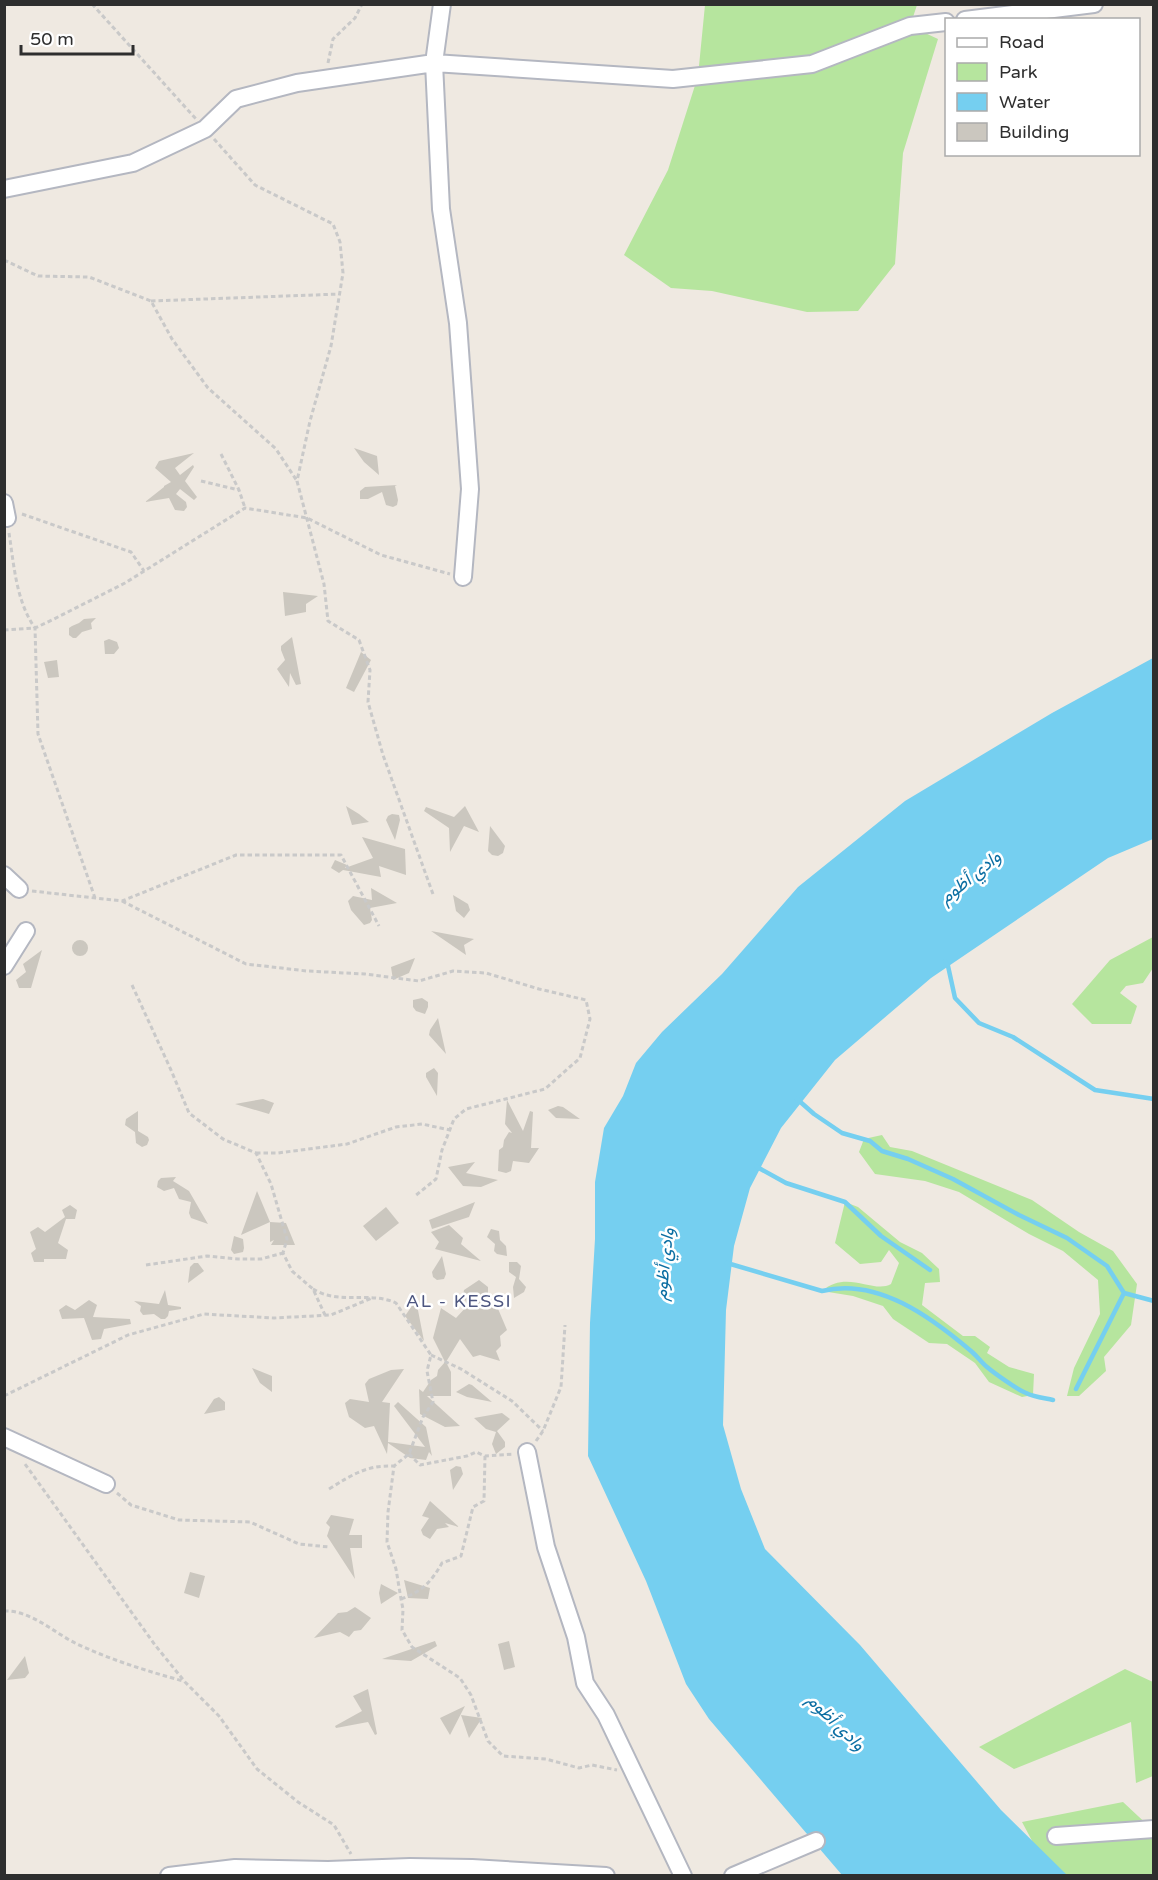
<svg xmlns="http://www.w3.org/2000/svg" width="1158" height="1880" viewBox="0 0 1158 1880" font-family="'Varela Round',Vazirmatn,sans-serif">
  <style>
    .green { fill: #b6e59e }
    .water { fill: #75cff0 }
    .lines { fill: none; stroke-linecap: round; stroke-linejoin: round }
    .stream { stroke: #75cff0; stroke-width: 4.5 }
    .building { fill: #cbc7bf }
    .minor-casing { stroke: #b4b7c1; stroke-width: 20 }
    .path { stroke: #c9c9c9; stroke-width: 3; stroke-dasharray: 4.5 3; stroke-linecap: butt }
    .minor { stroke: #fff; stroke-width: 16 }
    .labels { text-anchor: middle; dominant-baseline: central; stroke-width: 5; stroke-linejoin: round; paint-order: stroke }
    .water-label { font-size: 18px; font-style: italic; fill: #0d6fa3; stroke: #fff }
    .neighbourhood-label { font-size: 18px; letter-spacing: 1.5px; fill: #4d5680; stroke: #fff }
  </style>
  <rect width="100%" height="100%" fill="#efe9e1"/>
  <path class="green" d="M705,5h212l-7,21 28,13 -35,114 -8,111 -37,47 -51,1 -95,-21 -41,-3 -47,-33 44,-85 30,-94z
    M1153,937v31l-10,15 -17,3 -6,7 17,13 -6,18h-39l-20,-20 38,-44z
    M882,1135l8,12 22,4 120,49 47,32 34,19 24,33 -6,41 -27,32 2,14 -27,25h-12l7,-28 26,-54 -2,-34 -35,-29 -34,-17 -70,-42 -34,-11 -50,-7 -16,-22 5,-13z
    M845,1202l13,5 42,35 22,11 17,16 1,13 -15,1 -3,22 41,31h12l15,11 -3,6 22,14 25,7 -1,21 -11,2 -33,-15 -14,-19 -28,-19 -18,-1 -36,-24 -10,-13 -30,-10 -31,-5c25,-22 51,3 69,-7l8,-21 -10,-13 -8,12 -21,2 -25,-21z
    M1125,1669l28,13v94l-17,7 -5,-61 -117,47 -35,-22z
    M1123,1802l30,28v45h-98l-10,-10 -23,-43z"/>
  <path class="water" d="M1153,658v181l-45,19 -177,120 -96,82 -54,68 -31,60 -16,58 -8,64 -3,115 18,64 24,60 95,96 141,165 66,65h-225l-133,-156 -23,-35 -40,-103 -58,-125 2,-133 5,-84v-57l9,-54 19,-32 13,-33 26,-31 60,-58 76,-87 107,-86 147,-88z"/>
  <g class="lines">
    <path class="stream" d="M945,961l3,5 7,32 24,25 34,14 82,53 59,9
      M797,1099l17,15 28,19 28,8 12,10 26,8 45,20 66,36 48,23 40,28 17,27 30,8
      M757,1167l29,16 59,19 36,34 49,34
      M727,1263l95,28c55,-14 109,26 149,60 6,5 10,11 16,16 7,6 31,23 39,26 8,4 18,5 27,7
      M1076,1389l48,-96"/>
  </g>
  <path class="building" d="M354,448l23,8 2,19 -15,-13z
    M194,453l-19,15 5,7 13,-10 1,2 -9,14 12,16 -3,3 -14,-11 -4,5 10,8 1,5 -3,4 -9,-1 -6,-12 -24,4 19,-15v-1l7,-4 -16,-14 4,-7z
    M397,485l-2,1 3,14 -1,5 -4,2 -7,-2 -4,-13 -14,7h-8v-8l5,-4z
    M283,592l35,4 -12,8v8l-21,4z
    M96,618l-5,5 1,6 -10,3 -6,6h-3l-4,-3v-7l3,-2 7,-3 5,-4z
    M292,637l9,47 -5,1 -6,-12 -1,14 -12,-18 8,-9 -4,-10v-4z
    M109,639l8,3 2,6 -5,6h-9l-1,-13z
    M361,652l10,8 -17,32 -8,-4z
    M57,660l2,17 -11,1 -4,-16z
    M346,806l13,8 10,8 -17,3z
    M465,806l14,26 -15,-6 -14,26 -1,-24 -25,-17 2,-4 28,10z
    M392,814l7,1 1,5 -5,20 -9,-20 2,-4z
    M490,826l15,20 -2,7 -5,3 -6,-1 -4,-4z
    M362,837l43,12 1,26 -27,-9 2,11 -38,-7 -4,3 -8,-5 4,-8 12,5 -2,3 28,-10z
    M371,888l26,15 -27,5 2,12 -2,3 -6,2 -13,-15 -3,-9 5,-5 19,4z
    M453,895l15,9 2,6 -6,8 -8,-7z
    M431,931l43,8 -10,6 2,10z
    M72 948a8 8 0 1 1 16 0a8 8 0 1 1-16 0Z
    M42,950l-11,38h-12l-3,-8 10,-8 -3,-8z
    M415,958l-6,15 -16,7 -2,-13z
    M422,998l6,4v5l-3,7 -9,-3 -3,-4v-7z
    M438,1018l8,36 -17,-19 1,-5z
    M434,1068l4,5 -1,23 -11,-19v-4z
    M263,1099l11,4 -5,11 -34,-10z
    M507,1100l16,31 7,-20 3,1 -2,36h8l-10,15 -16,-2 -2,10 -5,2 -8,-2 1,-21 4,-3 1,-7 5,-8 3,1 -7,-9z
    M558,1106l5,1 17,12 -24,-1 -8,-8z
    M138,1111v20l10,6 1,3 -2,5 -5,2 -6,-4 -1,-11 -10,-7 1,-6z
    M475,1162l-9,11 32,7 -17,7 -18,-1 -15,-19z
    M176,1177l-3,4 16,10 19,33 -17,-6 -2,-5 2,-11 -12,-3 -5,-11 -10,3 -7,-4 1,-6 3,-3z
    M257,1191l13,31 -29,13z
    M475,1202l-6,15 -37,12 -3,-9z
    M70,1205l7,5 -2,9h-9l-8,24 10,7 -2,9h-22v3h-10l-3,-9 5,-4 -6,-17 8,-5 7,5 20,-15 -3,-7z
    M386,1207l13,16 -23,18 -13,-15z
    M270,1222l16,1 9,22h-24l3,-5 -4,2z
    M449,1225l14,13 -2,6 20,17 -46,-12 4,-7 -8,-10z
    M491,1229l8,2 1,9 6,6 1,10 -10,-2 -3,-3 1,-7 -8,-7z
    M234,1236l9,3 1,9 -1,4 -9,2 -3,-4z
    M442,1256l4,18 -2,5 -7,1 -4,-3 -1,-5z
    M509,1262h8l4,4 -2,13 7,8 -2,5 -10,6 -1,-11 3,-10 -7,-5z
    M194,1263h4l6,8 -16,12 2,-16z
    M479,1280l9,7v15l8,2 11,26 -7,6 1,10 -5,5 4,10 -20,-6 -7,2 -13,-18 -14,23 5,10v24h-24l33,30 -15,1 -25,-13 -1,-25 4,3 8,-12 6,-4 1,-6 7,-8 -12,-24 8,-30 15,10 12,-13 -5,-9 1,-6z
    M165,1290l3,15 13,2v2l-12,2 -1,5 -3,3h-4l-7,-5 -11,1 -3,-4 1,-5 -7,-5 25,3z
    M89,1300l8,5 -4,12 37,2 1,5 -27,5 -3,10 -9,1 -8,-22 -22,1 -3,-9 7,-5 9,5z
    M416,1300l8,41 -19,-25z
    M252,1368l20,8v16l-12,-9z
    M404,1369l-22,33 8,1 -2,39 37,5 -31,-41 4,-4 28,25 6,29 -3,-4 -3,8 -16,-2 -22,-15 -1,11 -13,-28 -9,2 -16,-11 -3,-10 -1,-4 5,-4 19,3 -4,-18 4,-5 22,-9z
    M469,1384l3,1 20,17 -25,-5 -11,-5z
    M219,1397l6,5v8l-21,4 10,-15z
    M502,1413l8,6 -13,12 8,11v5l-9,7 -4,-10 4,-12 -10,-3 -12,-11z
    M456,1466l5,1 2,7 -10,16 -3,-20z
    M430,1501l29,26 -14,-4 4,4 -12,2 -7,10 -7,-4 -2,-5 8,-12 -7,-2z
    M331,1515l23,4 -5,16h13v13h-12l5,31 -28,-43 3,-9 -4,-4z
    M190,1572l15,4 -6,22 -15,-5z
    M404,1580l26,8 -2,11 -20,-1z
    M381,1584l17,9 -17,11 -2,-11z
    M355,1607l16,11 -10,12 -7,1 -5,6 -9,-5 -26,6 24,-25 9,-1z
    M435,1641l2,5 -26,15 -29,-2z
    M509,1641l6,26 -11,3 -6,-26z
    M25,1656l4,17 -4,5 -18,2z
    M368,1689l9,45 -2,1 -7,-13 -32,6 -1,-2 27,-15 -9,-15z
    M465,1706l-15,29 -10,-17z
    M461,1715l21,3 -13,20z"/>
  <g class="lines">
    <defs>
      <path id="minor" d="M442,4l-8,59 7,146 17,114 12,166 -7,88
        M965,20l129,-16
        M4,189l129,-26 72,-34 31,-30 61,-16 137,-20 239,16 139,-15 98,-38 36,-4
        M4,503l3,15
        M4,875l15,14
        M4,966l22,-35
        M4,1437l102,47
        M527,1452l19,95 30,90 9,46 21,32 77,161
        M1056,1836l98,-7
        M169,1876l66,-8 93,2 82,-3 62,1 134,8
        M733,1876l83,-35"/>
    </defs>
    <use href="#minor" class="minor-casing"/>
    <path class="path" d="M92,4l104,115
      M328,63l5,-24 22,-21 7,-14
      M214,139l41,46 78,39 7,18 3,31 -12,73 -21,75 -13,60 27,103 4,37 31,19 11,30 -2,32 15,53 51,142
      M4,260l34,16 51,1 62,24 21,38 36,49 68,61 21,32
      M151,301l189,-7
      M221,454l18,36 6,18
      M201,481l38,9
      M22,514l109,38 13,19
      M9,533c5,32 7,68 26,95l3,106 57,164
      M4,630l31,-2 19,-9 71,-36 120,-75 62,10 74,37 69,19
      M32,891l90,10 114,-46h105l38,71
      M122,901l124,63 61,7 58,3 54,7 34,-10 33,2 53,16 47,11 4,19 -10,39 -35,31 -79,20 -12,10 -12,31 -6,29 -21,17
      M132,985l39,85 18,43 34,26 33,14 15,31 16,55 -4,14 9,18 21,18 12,26
      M256,1153h22l69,-9 49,-17 26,-3 28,6
      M146,1265l61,-9 31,3h23l22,-6
      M313,1289c4,2 9,5 14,6 23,6 47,-2 69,8l35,52 -4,16 6,31 -10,15 -14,37 -15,12 -6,46 -1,30 9,27 5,30 2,10 -1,21 10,17 48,31 11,17 17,46 15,15 43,3 33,9 13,-3 25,5
      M431,1355l30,14 51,32 31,30
      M4,1396l124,-61 76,-21 70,4 57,-3 41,-17
      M536,1441l7,-10 18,-44 4,-62
      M409,1454l11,11 47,-9 9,-4 9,4 29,-2
      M25,1464l130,181 30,37 34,34 38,53 41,33 36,23 17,29
      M329,1489c23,-14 37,-24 65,-23
      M117,1493l14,12 48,15 71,2 49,22 30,3
      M401,1599c22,-8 30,-17 41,-36l19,-7 12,-49 11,-6 1,-45
      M4,1611c27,-1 50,22 73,33 34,16 70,27 106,37"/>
    <use href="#minor" class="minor"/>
  </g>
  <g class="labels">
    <g class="water-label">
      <text transform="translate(970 877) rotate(-39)">وادي أظوم</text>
      <text transform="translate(664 1264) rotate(-84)">وادي أظوم</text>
      <text transform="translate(836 1722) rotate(44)">وادي أظوم</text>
    </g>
    <g class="neighbourhood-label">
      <text x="459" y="1301">AL - KESSI</text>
    </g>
  </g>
  <rect width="1158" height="1880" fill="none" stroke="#2e2e2e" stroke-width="12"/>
  <rect x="945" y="18" width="195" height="138" fill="#ffffff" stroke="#ababab" stroke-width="1.5"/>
  <rect x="957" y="38" width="30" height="9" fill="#ffffff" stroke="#ababab" stroke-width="1.5"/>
  <text x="999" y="48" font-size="18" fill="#2e2e2e">Road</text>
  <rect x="957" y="63" width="30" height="18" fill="#b6e59e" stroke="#ababab" stroke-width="1.5"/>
  <text x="999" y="78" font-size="18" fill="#2e2e2e">Park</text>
  <rect x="957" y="93" width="30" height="18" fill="#75cff0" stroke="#ababab" stroke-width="1.5"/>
  <text x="999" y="108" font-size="18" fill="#2e2e2e">Water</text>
  <rect x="957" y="123" width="30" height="18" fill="#cbc7bf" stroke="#ababab" stroke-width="1.5"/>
  <text x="999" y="138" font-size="18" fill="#2e2e2e">Building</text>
  <path d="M21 45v9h112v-9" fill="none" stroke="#2e2e2e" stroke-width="3"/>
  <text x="30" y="45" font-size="18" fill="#2e2e2e" stroke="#ffffff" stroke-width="4.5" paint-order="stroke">50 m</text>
</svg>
